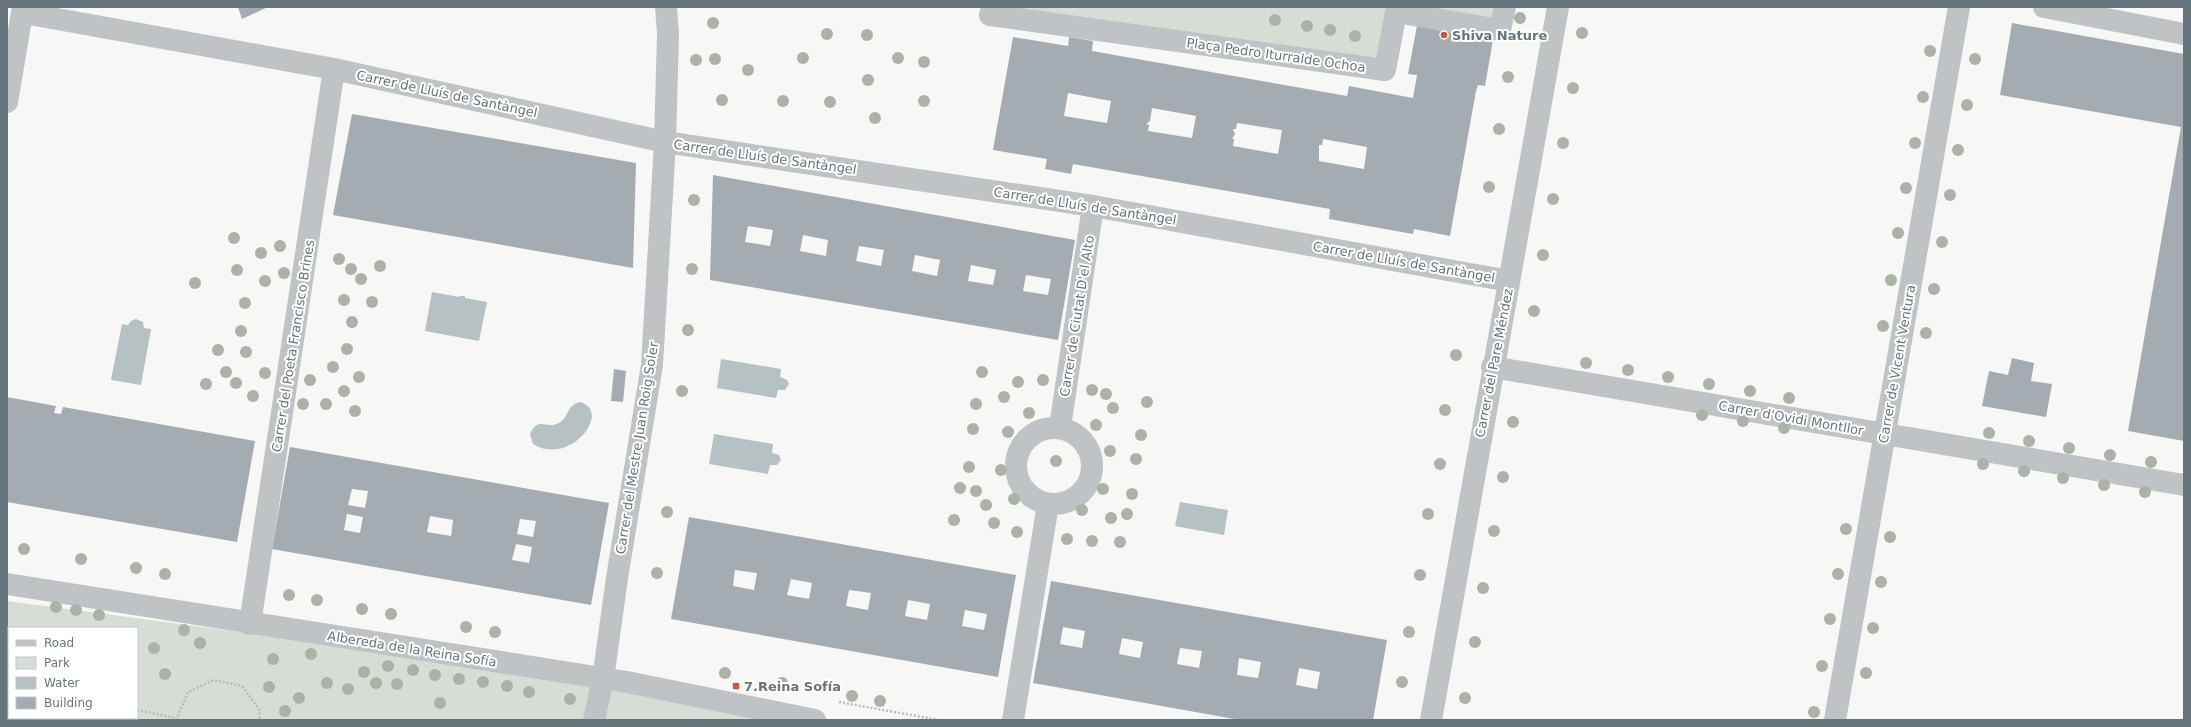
<svg xmlns="http://www.w3.org/2000/svg" width="2191" height="727" viewBox="0 0 2191 727" font-family="'DejaVu Sans',sans-serif">
  <style>
    .green { fill: #d7dcd4 }
    .water { fill: #b6c1c4 }
    .building { fill: #a5acb1; fill-rule: evenodd }
    .lines { fill: none; stroke-linecap: round; stroke-linejoin: round }
    .path { stroke: #b9bcbe; stroke-width: 2.5; stroke-dasharray: 2 2; stroke-linecap: butt }
    .pedestrian { stroke: #bfc3c6; stroke-width: 22 }
    .minor { stroke: #bfc3c6; stroke-width: 22 }
    .tertiary { stroke: #bfc3c6; stroke-width: 22 }
    .tree { fill: #abb2a7 }
    .poi-dot { fill: #cf573d; stroke: #fff; stroke-width: 1.5 }
    .labels { text-anchor: middle; dominant-baseline: central; stroke-width: 4; stroke-linejoin: round; paint-order: stroke }
    .poi-label { font-size: 13px; font-weight: bold; fill: #66747c; stroke: #fff; text-anchor: start }
    .street-label { font-size: 13px; fill: #66747c; stroke: #fff }
  </style>
  <rect width="100%" height="100%" fill="#f7f7f5"/>
  <path class="green" d="M998,7h393l-11,53z
    M1400,7h96l-3,17z
    M7,601l596,79 222,40h-818l2,-46v44h128v-90h-128v3l-2,-5z"/>
  <path class="water" d="M432,292l27,5v-1h6v2l22,4 -8,39 -54,-10z
    M136,319l7,3 1,6 7,1 -10,56 -30,-5 11,-56 6,1 3,-4z
    M721,359l60,10 -1,8 7,3 2,4 -4,6h-7l-2,8 -59,-10z
    M580,402c33,9 -10,65 -47,42l-3,-10c9,-19 15,-4 29,-11 11,-6 6,-17 21,-21z
    M714,434l59,10 -1,9 7,2 2,5 -4,5h-7l-2,9 -59,-10z
    M1180,502l48,8 -4,25 -49,-9z"/>
  <path class="building" d="M238,7h30l-26,12z
    M1418,20l76,14 -9,52 -7,-1 -2,6 -26,145 -36,-7 -1,5 -84,-15 1,-10 -257,-45 -2,10 -26,-5 2,-10 -54,-9 20,-113 55,9 1,-9 24,4 -1,10 255,45 2,-10 64,12 4,-23 -9,-1zM1068,93l43,8 -4,22 -43,-7zM1152,108l44,8 -4,22 -44,-7 1,-6 -3,-1 4,-3zM1237,123l45,7 -4,24 -45,-8 1,-7h-2l3,-5 -2,-5h3zM1323,139l44,8 -3,22 -45,-8v-16h3z
    M2012,23l172,31v387l-56,-10 53,-304 -181,-32z
    M352,114l284,49 -3,105 -300,-53z
    M713,175l362,65 -17,100 -348,-60zM748,226l25,4 -3,16 -25,-4zM803,235l25,5 -2,16 -26,-5zM859,246l25,4 -3,16 -25,-5zM915,255l25,5 -3,16 -25,-5zM971,265l25,5 -3,15 -25,-4zM1026,275l25,4 -3,16 -25,-4z
    M2012,358l22,5 -3,18 21,3 -6,33 -64,-11 7,-35 19,4z
    M614,369l12,2 -3,31 -12,-1z
    M7,397l49,9 -2,7 7,1 2,-7 192,34 -18,101 -230,-40z
    M290,447l319,56 -18,102 -319,-56zM352,489l16,2 -3,17 -17,-3zM347,514l16,3 -3,16 -16,-3zM430,516l23,4 -2,16 -24,-4zM520,519l16,2 -3,16 -16,-3zM516,544l16,3 -3,16 -17,-3z
    M689,517l327,58 -18,102 -327,-58zM735,570l22,3 -3,17 -21,-4zM791,579l21,4 -3,16 -22,-4zM849,590l22,3 -3,17 -22,-4zM908,600l22,4 -3,16 -22,-4zM965,610l22,4 -3,16 -22,-4z
    M1051,581l336,59 -14,80h-133l-207,-37zM1063,627l22,4 -3,17 -22,-4zM1122,638l21,4 -3,16 -21,-4zM1180,648l22,3 -3,17 -22,-4zM1239,658l22,4 -3,16 -21,-3zM1299,668l21,4 -3,17 -21,-4z"/>
  <g class="lines">
    <path class="path" d="M839,702l100,18
      M137,710l39,8
      M9,720l2,-2
      M176,720l12,-28 26,-12 28,6 17,23 1,11"/>
    <path class="pedestrian" d="M992,7l-2,8 395,55 11,-58 104,18 5,-23
      M1492,367l692,118
      M1835,720l124,-713"/>
    <path class="minor" d="M2044,7l140,27
      M24,13l310,56 331,73 428,64 416,75
      M7,102l16,-95
      M1060,427l33,-221
      M1016 466a38 38 0 1 1 76 0a38 38 0 1 1-76 0Z
      M250,624l84,-555
      M594,720l9,-41 14,-101 35,-213 13,-223 3,-108 -2,-27
      M1013,720l35,-216
      M1431,720l127,-713"/>
    <path class="tertiary" d="M7,584l620,98 188,38"/>
  </g>
  <g class="tree">
    <circle cx="1520" cy="18" r="6"/>
    <circle cx="1275" cy="20" r="6"/>
    <circle cx="713" cy="23" r="6"/>
    <circle cx="1307" cy="26" r="6"/>
    <circle cx="1330" cy="30" r="6"/>
    <circle cx="1582" cy="33" r="6"/>
    <circle cx="827" cy="34" r="6"/>
    <circle cx="867" cy="35" r="6"/>
    <circle cx="1355" cy="36" r="6"/>
    <circle cx="1930" cy="51" r="6"/>
    <circle cx="803" cy="58" r="6"/>
    <circle cx="898" cy="58" r="6"/>
    <circle cx="715" cy="59" r="6"/>
    <circle cx="1975" cy="59" r="6"/>
    <circle cx="696" cy="60" r="6"/>
    <circle cx="924" cy="62" r="6"/>
    <circle cx="748" cy="70" r="6"/>
    <circle cx="1508" cy="77" r="6"/>
    <circle cx="868" cy="80" r="6"/>
    <circle cx="1573" cy="88" r="6"/>
    <circle cx="1923" cy="97" r="6"/>
    <circle cx="722" cy="100" r="6"/>
    <circle cx="783" cy="101" r="6"/>
    <circle cx="924" cy="101" r="6"/>
    <circle cx="830" cy="102" r="6"/>
    <circle cx="1967" cy="105" r="6"/>
    <circle cx="875" cy="118" r="6"/>
    <circle cx="1499" cy="129" r="6"/>
    <circle cx="1563" cy="143" r="6"/>
    <circle cx="1915" cy="143" r="6"/>
    <circle cx="1958" cy="150" r="6"/>
    <circle cx="1489" cy="187" r="6"/>
    <circle cx="1906" cy="188" r="6"/>
    <circle cx="1950" cy="195" r="6"/>
    <circle cx="1553" cy="199" r="6"/>
    <circle cx="694" cy="200" r="6"/>
    <circle cx="1898" cy="233" r="6"/>
    <circle cx="234" cy="238" r="6"/>
    <circle cx="1942" cy="242" r="6"/>
    <circle cx="280" cy="246" r="6"/>
    <circle cx="261" cy="253" r="6"/>
    <circle cx="1543" cy="255" r="6"/>
    <circle cx="339" cy="259" r="6"/>
    <circle cx="380" cy="266" r="6"/>
    <circle cx="351" cy="269" r="6"/>
    <circle cx="692" cy="269" r="6"/>
    <circle cx="237" cy="270" r="6"/>
    <circle cx="284" cy="273" r="6"/>
    <circle cx="361" cy="279" r="6"/>
    <circle cx="1891" cy="280" r="6"/>
    <circle cx="265" cy="281" r="6"/>
    <circle cx="195" cy="283" r="6"/>
    <circle cx="1934" cy="289" r="6"/>
    <circle cx="344" cy="300" r="6"/>
    <circle cx="372" cy="302" r="6"/>
    <circle cx="245" cy="303" r="6"/>
    <circle cx="1534" cy="311" r="6"/>
    <circle cx="352" cy="322" r="6"/>
    <circle cx="1883" cy="326" r="6"/>
    <circle cx="688" cy="330" r="6"/>
    <circle cx="241" cy="331" r="6"/>
    <circle cx="1926" cy="333" r="6"/>
    <circle cx="347" cy="349" r="6"/>
    <circle cx="218" cy="350" r="6"/>
    <circle cx="246" cy="352" r="6"/>
    <circle cx="1456" cy="355" r="6"/>
    <circle cx="1586" cy="363" r="6"/>
    <circle cx="333" cy="367" r="6"/>
    <circle cx="1628" cy="370" r="6"/>
    <circle cx="226" cy="372" r="6"/>
    <circle cx="982" cy="372" r="6"/>
    <circle cx="265" cy="373" r="6"/>
    <circle cx="359" cy="377" r="6"/>
    <circle cx="1668" cy="377" r="6"/>
    <circle cx="310" cy="380" r="6"/>
    <circle cx="1043" cy="380" r="6"/>
    <circle cx="1018" cy="382" r="6"/>
    <circle cx="236" cy="383" r="6"/>
    <circle cx="206" cy="384" r="6"/>
    <circle cx="1709" cy="384" r="6"/>
    <circle cx="1092" cy="390" r="6"/>
    <circle cx="344" cy="391" r="6"/>
    <circle cx="682" cy="391" r="6"/>
    <circle cx="1750" cy="391" r="6"/>
    <circle cx="1106" cy="394" r="6"/>
    <circle cx="253" cy="396" r="6"/>
    <circle cx="1004" cy="397" r="6"/>
    <circle cx="1789" cy="398" r="6"/>
    <circle cx="1147" cy="402" r="6"/>
    <circle cx="303" cy="404" r="6"/>
    <circle cx="326" cy="404" r="6"/>
    <circle cx="976" cy="404" r="6"/>
    <circle cx="1113" cy="408" r="6"/>
    <circle cx="1445" cy="410" r="6"/>
    <circle cx="355" cy="411" r="6"/>
    <circle cx="1029" cy="413" r="6"/>
    <circle cx="1702" cy="415" r="6"/>
    <circle cx="1743" cy="421" r="6"/>
    <circle cx="1513" cy="422" r="6"/>
    <circle cx="1096" cy="425" r="6"/>
    <circle cx="1784" cy="428" r="6"/>
    <circle cx="973" cy="429" r="6"/>
    <circle cx="1008" cy="432" r="6"/>
    <circle cx="1989" cy="433" r="6"/>
    <circle cx="1141" cy="435" r="6"/>
    <circle cx="2029" cy="441" r="6"/>
    <circle cx="2069" cy="448" r="6"/>
    <circle cx="1110" cy="451" r="6"/>
    <circle cx="2110" cy="455" r="6"/>
    <circle cx="1136" cy="459" r="6"/>
    <circle cx="1056" cy="461" r="6"/>
    <circle cx="2151" cy="462" r="6"/>
    <circle cx="1440" cy="464" r="6"/>
    <circle cx="1983" cy="464" r="6"/>
    <circle cx="969" cy="467" r="6"/>
    <circle cx="1001" cy="470" r="6"/>
    <circle cx="2024" cy="471" r="6"/>
    <circle cx="1503" cy="477" r="6"/>
    <circle cx="2063" cy="478" r="6"/>
    <circle cx="2104" cy="485" r="6"/>
    <circle cx="960" cy="488" r="6"/>
    <circle cx="1103" cy="489" r="6"/>
    <circle cx="976" cy="491" r="6"/>
    <circle cx="2145" cy="492" r="6"/>
    <circle cx="1132" cy="494" r="6"/>
    <circle cx="1014" cy="499" r="6"/>
    <circle cx="986" cy="505" r="6"/>
    <circle cx="1082" cy="510" r="6"/>
    <circle cx="667" cy="512" r="6"/>
    <circle cx="1127" cy="514" r="6"/>
    <circle cx="1428" cy="514" r="6"/>
    <circle cx="1111" cy="518" r="6"/>
    <circle cx="954" cy="520" r="6"/>
    <circle cx="994" cy="523" r="6"/>
    <circle cx="1846" cy="529" r="6"/>
    <circle cx="1494" cy="531" r="6"/>
    <circle cx="1017" cy="532" r="6"/>
    <circle cx="1890" cy="537" r="6"/>
    <circle cx="1067" cy="539" r="6"/>
    <circle cx="1092" cy="541" r="6"/>
    <circle cx="1120" cy="542" r="6"/>
    <circle cx="24" cy="549" r="6"/>
    <circle cx="81" cy="559" r="6"/>
    <circle cx="136" cy="568" r="6"/>
    <circle cx="657" cy="573" r="6"/>
    <circle cx="165" cy="574" r="6"/>
    <circle cx="1838" cy="574" r="6"/>
    <circle cx="1420" cy="575" r="6"/>
    <circle cx="1881" cy="582" r="6"/>
    <circle cx="1483" cy="588" r="6"/>
    <circle cx="289" cy="595" r="6"/>
    <circle cx="317" cy="600" r="6"/>
    <circle cx="56" cy="607" r="6"/>
    <circle cx="362" cy="609" r="6"/>
    <circle cx="76" cy="610" r="6"/>
    <circle cx="391" cy="614" r="6"/>
    <circle cx="99" cy="615" r="6"/>
    <circle cx="1830" cy="619" r="6"/>
    <circle cx="466" cy="627" r="6"/>
    <circle cx="1873" cy="628" r="6"/>
    <circle cx="184" cy="630" r="6"/>
    <circle cx="495" cy="632" r="6"/>
    <circle cx="1409" cy="632" r="6"/>
    <circle cx="1475" cy="642" r="6"/>
    <circle cx="200" cy="643" r="6"/>
    <circle cx="154" cy="648" r="6"/>
    <circle cx="311" cy="654" r="6"/>
    <circle cx="273" cy="659" r="6"/>
    <circle cx="388" cy="666" r="6"/>
    <circle cx="1822" cy="666" r="6"/>
    <circle cx="413" cy="670" r="6"/>
    <circle cx="364" cy="672" r="6"/>
    <circle cx="725" cy="673" r="6"/>
    <circle cx="1866" cy="673" r="6"/>
    <circle cx="165" cy="674" r="6"/>
    <circle cx="435" cy="675" r="6"/>
    <circle cx="459" cy="679" r="6"/>
    <circle cx="483" cy="682" r="6"/>
    <circle cx="1402" cy="682" r="6"/>
    <circle cx="327" cy="683" r="6"/>
    <circle cx="376" cy="683" r="6"/>
    <circle cx="782" cy="683" r="6"/>
    <circle cx="397" cy="684" r="6"/>
    <circle cx="507" cy="686" r="6"/>
    <circle cx="269" cy="687" r="6"/>
    <circle cx="348" cy="689" r="6"/>
    <circle cx="529" cy="692" r="6"/>
    <circle cx="852" cy="696" r="6"/>
    <circle cx="299" cy="698" r="6"/>
    <circle cx="1465" cy="698" r="6"/>
    <circle cx="570" cy="699" r="6"/>
    <circle cx="880" cy="701" r="6"/>
    <circle cx="440" cy="703" r="6"/>
    <circle cx="285" cy="711" r="6"/>
    <circle cx="1814" cy="712" r="6"/>
  </g>
  <g class="poi-dot">
    <circle cx="1444" cy="35" r="4"/>
    <rect x="732" y="682" width="8" height="8" rx="2"/>
  </g>
  <g class="labels">
    <g class="poi-label">
      <text x="1452" y="35">Shiva Nature</text>
      <text x="744" y="686">7.Reina Sofía</text>
    </g>
    <g class="street-label">
      <text transform="translate(1276 55) rotate(8)">Plaça Pedro Iturralde Ochoa</text>
      <text transform="translate(447 94) rotate(12)">Carrer de Lluís de Santàngel</text>
      <text transform="translate(765 157) rotate(8)">Carrer de Lluís de Santàngel</text>
      <text transform="translate(1085 206) rotate(9)">Carrer de Lluís de Santàngel</text>
      <text transform="translate(1404 262) rotate(10)">Carrer de Lluís de Santàngel</text>
      <text transform="translate(1077 316) rotate(-81)">Carrer de Ciutat D'el Alto</text>
      <text transform="translate(293 346) rotate(-81)">Carrer del Poeta Francisco Brines</text>
      <text transform="translate(1494 363) rotate(-79)">Carrer del Pare Méndez</text>
      <text transform="translate(1897 364) rotate(-80)">Carrer de Vicent Ventura</text>
      <text transform="translate(1791 418) rotate(10)">Carrer d'Ovidi Montllor</text>
      <text transform="translate(637 448) rotate(-81)">Carrer del Mestre Juan Roig Soler</text>
      <text transform="translate(412 649) rotate(9)">Albereda de la Reina Sofía</text>
    </g>
  </g>
  <rect width="2191" height="727" fill="none" stroke="#66747c" stroke-width="16"/>
  <rect x="8" y="627" width="130" height="92" fill="#ffffff" stroke="#c2c7cb"/>
  <rect x="16" y="640" width="20" height="6" fill="#bfc3c6" stroke="#c2c7cb"/>
  <text x="44" y="647" font-size="12" fill="#66747c">Road</text>
  <rect x="16" y="657" width="20" height="12" fill="#d7dcd4" stroke="#c2c7cb"/>
  <text x="44" y="667" font-size="12" fill="#66747c">Park</text>
  <rect x="16" y="677" width="20" height="12" fill="#b6c1c4" stroke="#c2c7cb"/>
  <text x="44" y="687" font-size="12" fill="#66747c">Water</text>
  <rect x="16" y="697" width="20" height="12" fill="#a5acb1" stroke="#c2c7cb"/>
  <text x="44" y="707" font-size="12" fill="#66747c">Building</text>
</svg>
